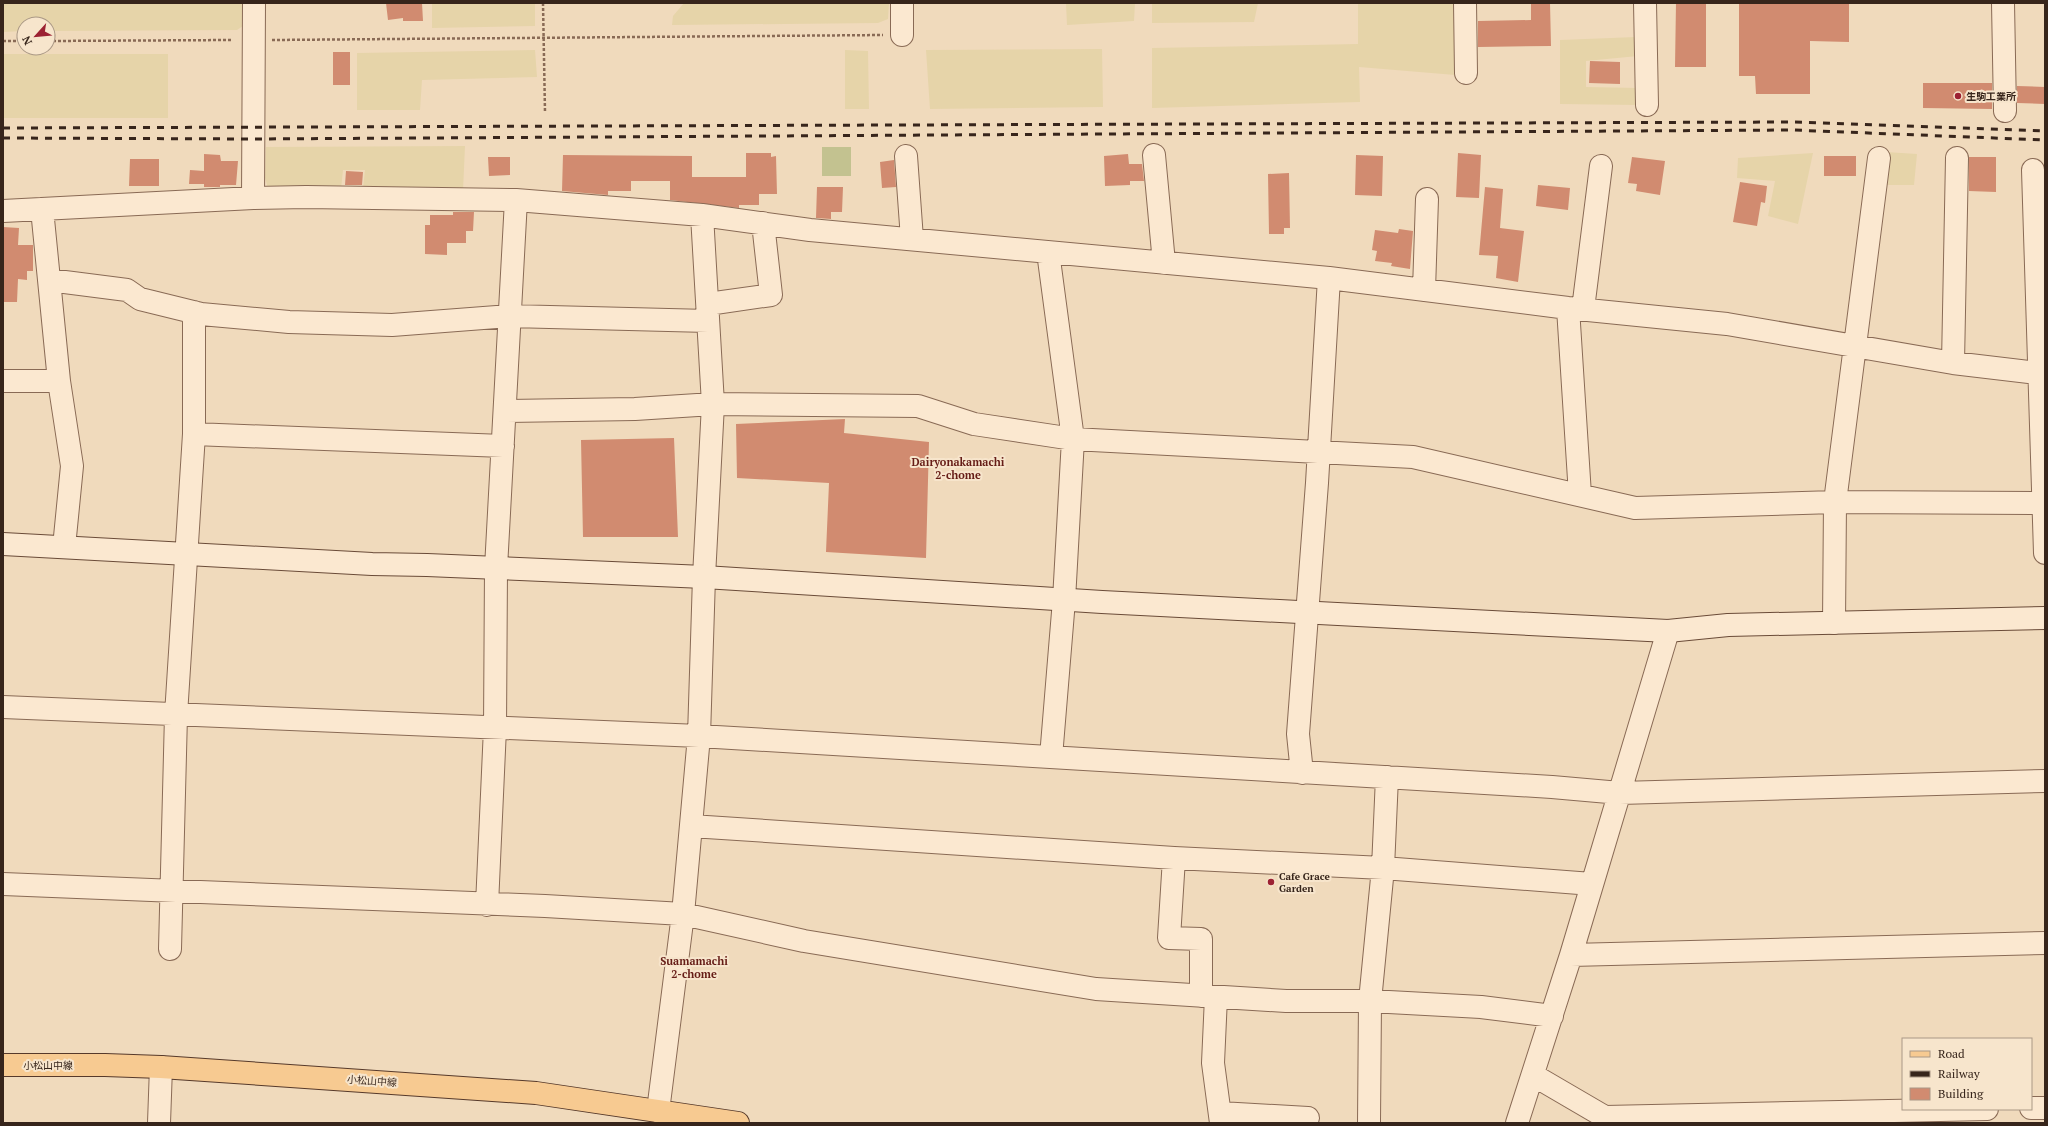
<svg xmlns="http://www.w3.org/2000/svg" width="2048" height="1126" viewBox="0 0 2048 1126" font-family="'PT Serif','Noto Sans JP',serif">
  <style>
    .farmland { fill: #e6d4a9 }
    .cemetery { fill: #c3c290 }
    .building { fill: #d18b70 }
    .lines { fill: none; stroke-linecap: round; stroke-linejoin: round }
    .street-casing { stroke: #896a55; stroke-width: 24 }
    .secondary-casing { stroke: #6a4b38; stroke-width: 24 }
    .primary-casing { stroke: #56392a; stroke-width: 24 }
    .path { stroke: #896a55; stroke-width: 2.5; stroke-dasharray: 3 2; stroke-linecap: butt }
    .street { stroke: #fbe8d0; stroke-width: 22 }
    .secondary { stroke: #fbe8d0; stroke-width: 22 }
    .primary { stroke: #f7ca91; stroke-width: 22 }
    .rail { stroke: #37251b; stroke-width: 3; stroke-dasharray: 7 7; stroke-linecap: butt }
    .poi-dot { fill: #9c2132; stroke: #f7e5cc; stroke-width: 1.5 }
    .labels { text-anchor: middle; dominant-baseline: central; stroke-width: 4; stroke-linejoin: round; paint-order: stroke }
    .poi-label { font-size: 10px; font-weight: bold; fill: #37251b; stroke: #f7e5cc; text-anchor: start }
    .street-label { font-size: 10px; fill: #37251b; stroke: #f7e5cc }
    .neighbourhood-label { font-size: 11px; font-weight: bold; fill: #661d17; stroke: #f7e5cc }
  </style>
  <rect width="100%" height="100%" fill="#f0dabc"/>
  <path class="farmland" d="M3,3h243v21l-9,6 -189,1v-7h-24v7l-21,1z
    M432,3h103v23l-103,2z
    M684,3h205l-1,16 -10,4 -206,2 1,-9z
    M1066,3h69l-1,18 -67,4z
    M1152,3h106l-4,19 -102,1z
    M1358,3h96l1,72 -96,-8 1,35 -208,6v-60l206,-4z
    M1636,37l2,19 -52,5v26l52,1 1,17 -79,-1v-64z
    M1102,49l1,58 -173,2 -4,-59z
    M535,50l2,27 -115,3 -2,30h-63v-57z
    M845,50l23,1 1,58h-24z
    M3,54h165v64h-165z
    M465,146l-2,45 -100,-3 2,-18h-22l-2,19 -73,-1 -3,-10 1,-31z
    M1886,152l31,2 -3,31h-29z
    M1813,153l-15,71 -30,-8 7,-35 -38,-3 1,-20z"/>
  <path class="cemetery" d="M822,147h29v29h-29z"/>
  <path class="building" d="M386,3h36l1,18h-20v-3l-15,2z
    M1531,3h19l1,43 -73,1v-26l53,-1z
    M1676,3h30v64h-31z
    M1739,3h110v39l-39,-1v53h-54l-1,-18h-16z
    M333,52h17v33h-17z
    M1590,61l30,1v22l-31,-1z
    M1923,83h69v26l-69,-1z
    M2017,86l28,1v17l-28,-1z
    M746,153h25v4l5,-1 1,38h-18v11h-20v3l-69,-8v-19h-39v10h-23v4l-46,-4 1,-36 129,1v21h54z
    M1458,153l23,2 -2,43 -23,-1z
    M204,154l16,1 1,6h17l-2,24h-16v2h-16v-3h-15l1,-14 14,1z
    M1128,154l1,10h13l2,17h-14v4l-25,1 -1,-30z
    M1356,155l27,1 -1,40 -27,-1z
    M1824,156h32v20h-32z
    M488,157h22v18l-21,1z
    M1632,157l33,4 -5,34 -24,-4 1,-7 -9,-1z
    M1969,157h27v35l-27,-1z
    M130,159h29v27h-30z
    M894,160l2,27 -14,1 -2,-26z
    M346,171l17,1 -1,13h-17z
    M1289,173l1,55h-6v6h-15l-1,-60z
    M1740,182l27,4 -2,17 -4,-1 -4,24 -24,-4z
    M1538,185l32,3 -2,22 -32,-4z
    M817,187h26l-1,25h-11v7l-15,-1z
    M1485,187l18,2 -3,39 24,3 -6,51 -22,-4 2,-22 -19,-1z
    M453,212h21l-1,19h-7v12h-19v12l-22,-1v-29h5v-10h23z
    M3,227l16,1 -1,17h15v26h-6v9l-9,-1 -1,23h-14z
    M1399,229l14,2 -3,38 -19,-3 1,-3 -17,-2 2,-10 -5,-1 3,-20 23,3z
    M845,419l-1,14 85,9 -3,116 -100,-6 3,-69 -92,-5 -1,-54z
    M674,438l4,99h-95l-2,-97z"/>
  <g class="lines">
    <defs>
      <path id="street" d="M902,3v32
        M1465,3l1,70
        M1645,3l2,102
        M2003,3l2,108
        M1154,155l10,108
        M906,156l6,83
        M2033,170l12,383
        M253,198l1,-195
        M3,211l250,-13 53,-1 210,3 186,15 108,15 519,48 239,30 159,16 226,39 92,11
        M1048,252l25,187 -9,161 -13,157
        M49,280l78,10 13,9 61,15 88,8 103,3 118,-9 198,5
        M1424,290l3,-91
        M708,304l63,-9 -8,-72
        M1568,308l12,187
        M1583,309l18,-143
        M1953,363l4,-205
        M3,381h56l-17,-172
        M59,381l13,85 -8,81
        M505,411l130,-2 78,-5 205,2 56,18 99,15 340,18 222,51 200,-6 210,1
        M194,434v-122
        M1834,623l1,-121 44,-344
        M3,707l696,29 853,51 68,6 425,-12
        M1302,773l-4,-39 19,-251 12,-205
        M691,826l483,32 209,10 209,16
        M1174,858l-5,80 32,1v57
        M3,884l542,22 138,8 121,27 292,48 190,12h84l111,6 71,9
        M487,905l8,-177 1,-160 20,-368
        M170,949l6,-234 18,-281 309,12
        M1571,955l474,-12
        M1216,997l-3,66 8,60
        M1533,1075l72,42 382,-8
        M2031,1108h14
        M658,1111l25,-197 16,-178 5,-159 9,-173 -11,-189
        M1220,1113l88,5
        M159,1123l2,-56
        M1369,1123l1,-122 13,-133 4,-91
        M1517,1123l54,-168 97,-324"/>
      <path id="secondary" d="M3,544l369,20 55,1 277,12 398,25 566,29 60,-6 317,-7"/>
      <path id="primary" d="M3,1065h102l56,2 375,26 202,30"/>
    </defs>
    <use href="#street" class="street-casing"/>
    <use href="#secondary" class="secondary-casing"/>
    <use href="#primary" class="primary-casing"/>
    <path class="path" d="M543,3l2,109
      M272,40l611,-5
      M3,41h21
      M48,41l185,-1"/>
    <use href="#street" class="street"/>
    <use href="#secondary" class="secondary"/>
    <use href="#primary" class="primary"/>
    <path class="rail" d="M3,128l1789,-6 253,9
      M3,138l250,1 1540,-9 252,10"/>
  </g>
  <g class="poi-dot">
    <circle cx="1958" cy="96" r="4"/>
    <circle cx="1271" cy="882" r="4"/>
  </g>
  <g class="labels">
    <g class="poi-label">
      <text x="1966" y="96">生駒工業所</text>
      <text x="1279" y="876">Cafe Grace<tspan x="1279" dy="12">Garden</tspan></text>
    </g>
    <g class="street-label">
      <text x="48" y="1065">小松山中線</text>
      <text transform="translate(372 1081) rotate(4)">小松山中線</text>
    </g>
    <g class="neighbourhood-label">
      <text x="958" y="462">Dairyonakamachi<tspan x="958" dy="13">2-chome</tspan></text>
      <text x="694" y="961">Suamamachi<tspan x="694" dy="13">2-chome</tspan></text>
    </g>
  </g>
  <rect width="2048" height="1126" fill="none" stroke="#37251b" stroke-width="8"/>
  <rect x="1902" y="1038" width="130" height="72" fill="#f7e5cc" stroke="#aa9885"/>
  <rect x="1910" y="1051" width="20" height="6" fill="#f7ca91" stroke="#aa9885"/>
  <text x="1938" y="1058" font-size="12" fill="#37251b">Road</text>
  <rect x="1910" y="1071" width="20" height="6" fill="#37251b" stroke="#aa9885"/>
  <text x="1938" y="1078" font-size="12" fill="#37251b">Railway</text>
  <rect x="1910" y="1088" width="20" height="12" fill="#d18b70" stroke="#aa9885"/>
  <text x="1938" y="1098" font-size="12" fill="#37251b">Building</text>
  <g transform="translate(36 36) rotate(243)"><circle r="19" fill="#f7e5cc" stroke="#aa9885"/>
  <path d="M0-3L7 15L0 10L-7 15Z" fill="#9c2132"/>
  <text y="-6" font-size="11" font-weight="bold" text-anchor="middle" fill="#37251b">N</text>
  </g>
</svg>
